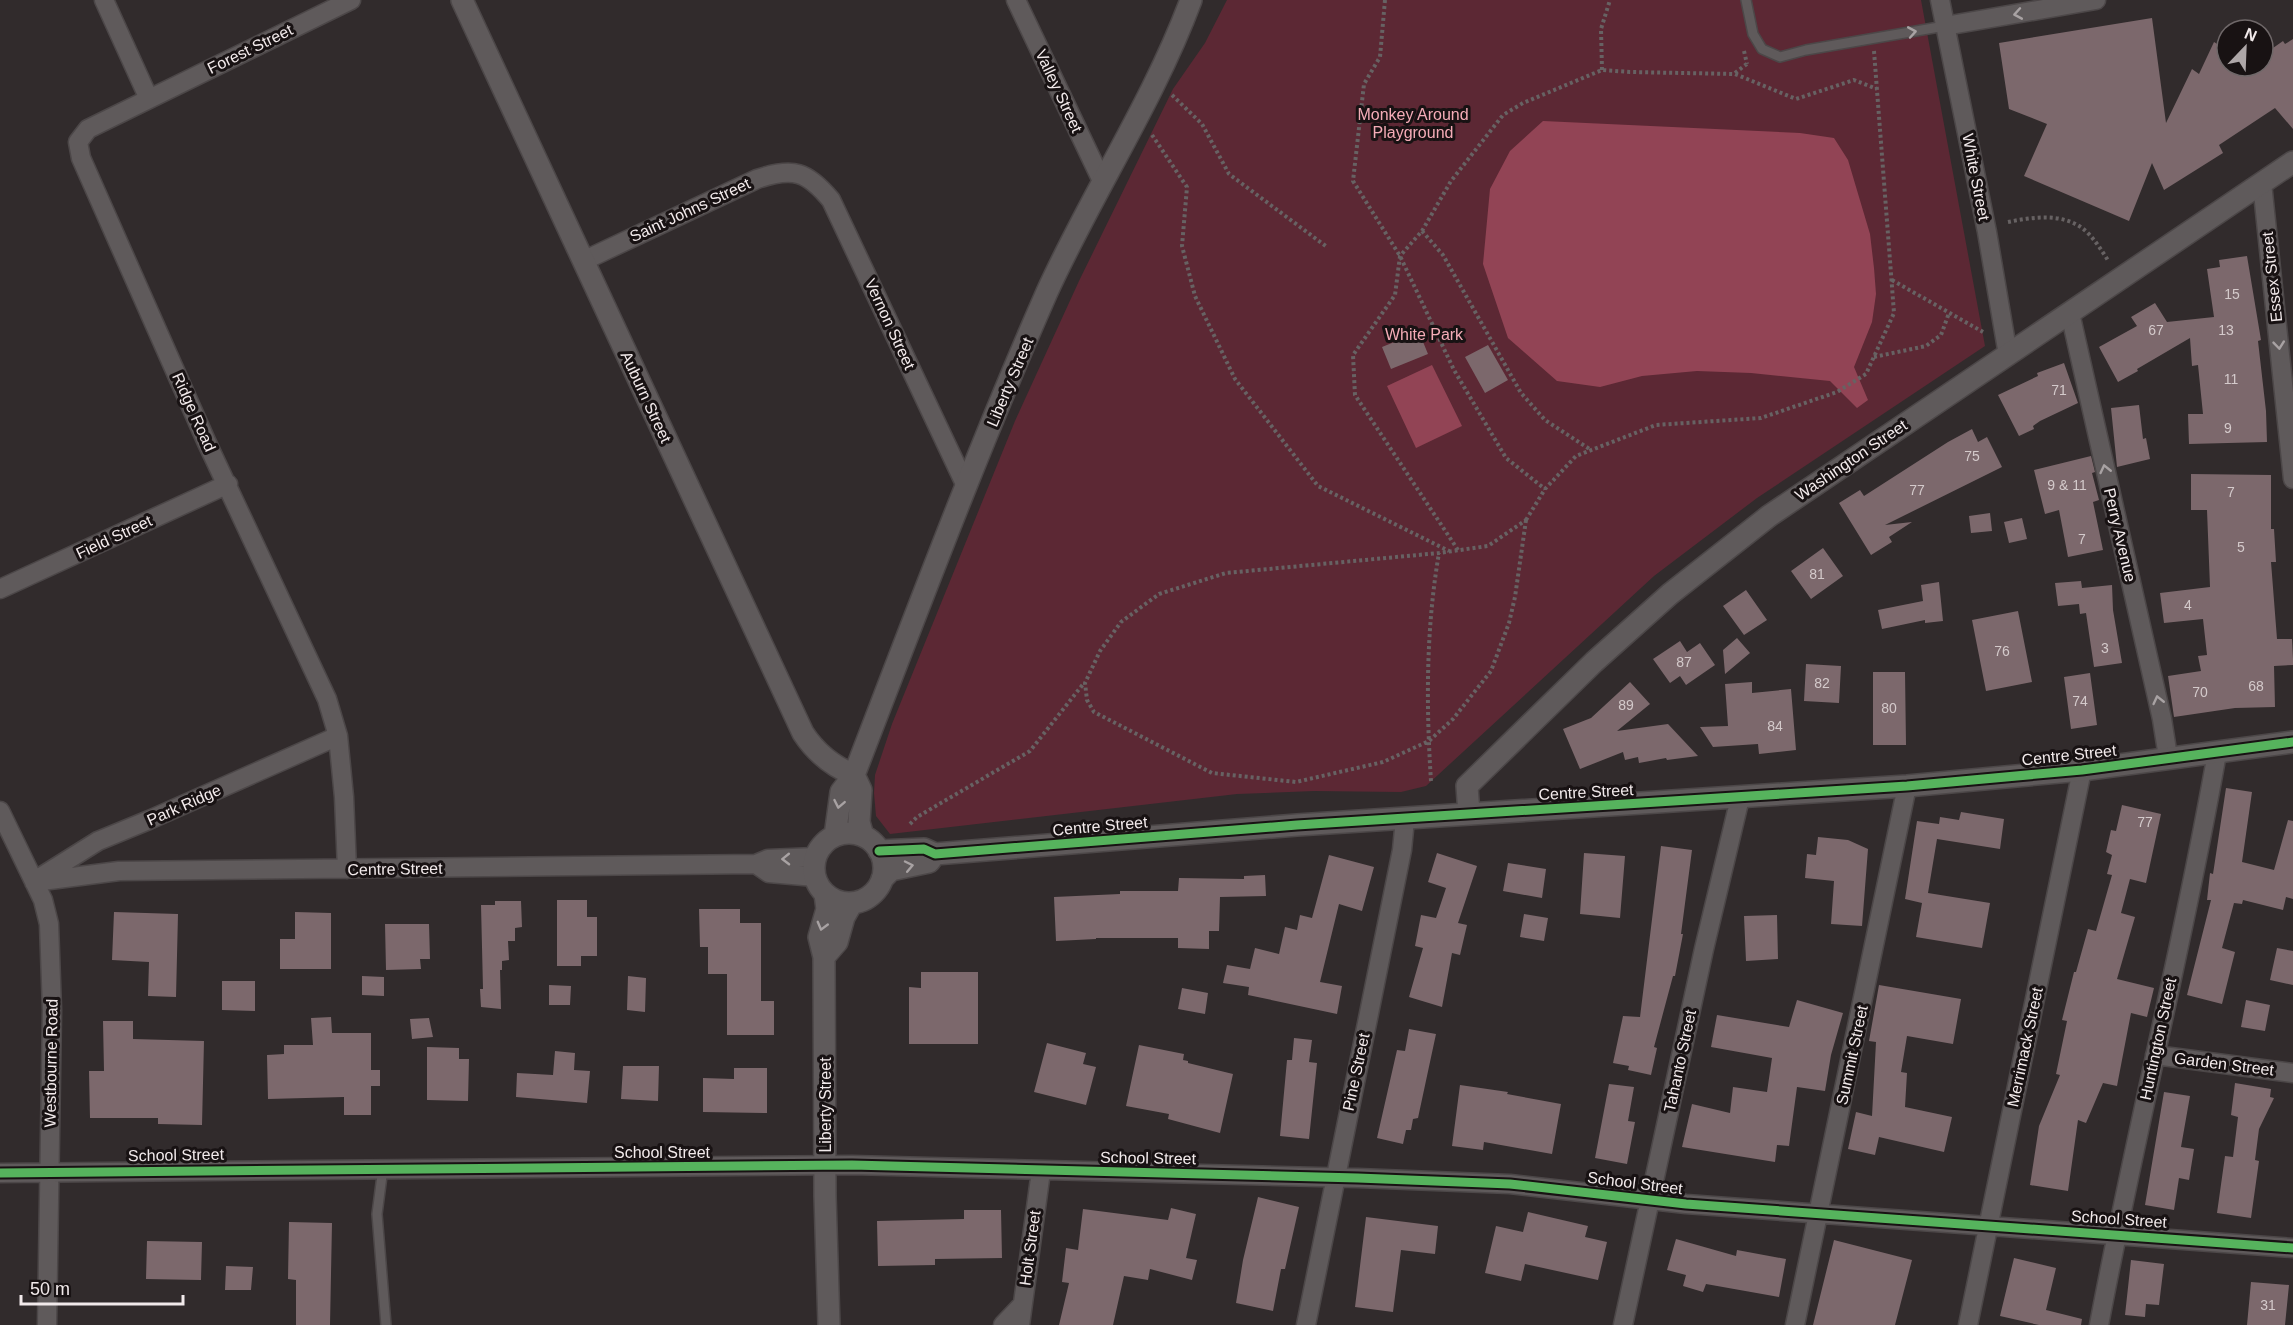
<svg xmlns="http://www.w3.org/2000/svg" width="2293" height="1325" viewBox="0 0 2293 1325" font-family="Helvetica,sans-serif">
  <style>
    .green { fill: #5c2834 }
    .water { fill: #924455 }
    .building { fill: #7c686c }
    .lines { fill: none; stroke-linecap: round; stroke-linejoin: round }
    .service-casing { stroke: #4c4748; stroke-width: 12 }
    .minor-casing { stroke: #4c4748; stroke-width: 21 }
    .tertiary-casing { stroke: #4c4748; stroke-width: 24 }
    .path { stroke: #676263; stroke-width: 4; stroke-dasharray: 3 3; stroke-linecap: butt }
    .service { stroke: #5f5a5b; stroke-width: 9 }
    .minor { stroke: #5f5a5b; stroke-width: 18 }
    .tertiary { stroke: #5f5a5b; stroke-width: 21 }
    .cycleway-casing { stroke: #181213; stroke-width: 13 }
    .cycleway { stroke: #56b35d; stroke-width: 9 }
    .oneway { stroke: #a8a2a3 }
    .labels { text-anchor: middle; dominant-baseline: central; stroke-width: 6; stroke-linejoin: round; paint-order: stroke }
    .number-label { font-size: 14px; fill: #d4cacb }
    .street-label { font-size: 16px; fill: #f2eaeb; stroke: #181213 }
    .park-label { font-size: 16px; fill: #f4acb7; stroke: #181213 }
  </style>
  <rect width="100%" height="100%" fill="#312b2c"/>
  <path class="green" d="M1227,0h694l64,346 -228,152 -103,78 -228,210 -25,6 -87,-1 -77,3 -347,40 -14,-18 -2,-23 1,-18 17,-51 123,-303 64,-140 94,-192 32,-46z"/>
  <path class="water" d="M1543,121l257,12 34,5 14,22 22,74 4,34 2,26 -4,28 -18,45 14,33 -11,8 -27,-27 -79,-8 -54,-2 -55,5 -42,11 -43,-6 -49,-43 -25,-74 7,-75 20,-38z
    M1432,365l30,61 -46,22 -29,-62z"/>
  <path class="building" d="M2152,18l14,105 26,-54 7,5 15,-32 13,8v16h36v-11l20,-14 2,3 8,-5v90l-18,-21 -56,37 4,8 -59,37 -12,-27 -23,58 -105,-45 23,-52 -38,-15 -10,-66z
    M2247,256l14,84 -3,1 8,70 1,31 -78,2 -1,-30h15l-5,-49 -6,1 -2,-28 -53,31 1,2 -20,11 -19,-35 38,-21 -6,-9 24,-14 12,19 47,-5 -7,-48 13,-2 -1,-7z
    M1419,332l9,22 -37,15 -9,-22z
    M1488,345l20,35 -23,13 -20,-36z
    M2064,363l14,40 -38,18 -7,5 1,3 -15,7 -21,-41 40,-19 -1,-3z
    M2139,405l4,34 3,-1 4,21 -33,8 -6,-59z
    M1972,429l6,13 9,-5 15,30 -117,58 27,-3 -23,15 3,5 -21,13 -32,-52 21,-13 4,6 84,-54z
    M2091,456l4,16 -3,1 7,27 -6,2 10,48 -35,7 -9,-47 -14,4 -11,-44z
    M2191,474l80,1v54h3l2,33h-5l6,77h15l1,20v6l-19,1 1,41 -40,1 -61,9 -6,-41 33,-5 -3,-15 9,-1 -4,-36 -39,4 -4,-30 50,-6 -3,-77h-16z
    M1990,513l2,18 -21,2 -2,-17z
    M2022,518l5,21 -18,4 -5,-21z
    M1823,548l20,28 -32,23 -20,-28z
    M2081,581l1,7 30,-3 1,25 9,53 -28,4 -8,-54 -6,1 -1,-10 -21,2 -3,-23z
    M1939,582l4,39 -18,2v-3l-43,9 -4,-19 45,-9 -2,-16z
    M1746,590l21,30 -23,15 -21,-29z
    M2018,611l14,71 -46,9 -14,-71z
    M1737,638l13,15 -25,21 -2,-24z
    M1680,641l7,11 13,-9 15,22 -29,20 -6,-9 -10,7 -17,-24z
    M1806,664l35,2 -2,37 -35,-2z
    M1873,672h32l1,73h-33z
    M2090,673l7,52 -26,4 -7,-52z
    M1630,682l20,22 -33,27 51,-7 30,32 -31,4 -1,-2 -27,5 -1,-6 -13,3 -2,-8 -43,17 -17,-40 28,-11z
    M1752,682v11l39,-4 5,61 -37,4 -1,-10 -45,3 -13,-20 28,-1 -3,-42z
    M2226,788l26,4 -10,70 32,8 14,-50 5,1v78l-7,-2 -3,13 -40,-10 -1,4 -8,-1 -12,45 13,4 -13,52 -35,-9 24,-95h-4l3,-27 3,1z
    M2122,805l39,9 -15,69 -16,-4 -9,34 14,4 -18,62 37,9 -7,29 -16,-4 -14,73 -14,-3 -17,40 -8,-3 -10,71 -38,-6 9,-59 21,-51 -4,-1 11,-53 -5,-1 12,-48h2l12,-43 8,2 16,-56 -5,-1 5,-19 -6,-3 5,-22 5,1z
    M1961,812l43,7 -4,30 -63,-10 -9,54 62,10 -8,45 -66,-11 6,-34 -17,-4 12,-78 22,3 1,-7 19,3z
    M1818,837l30,3 20,9 -6,77 -31,-2 3,-43 -29,-3 2,-24 9,1z
    M1661,846l31,4 -11,84h2l-8,42h-2l-19,71 3,1 -6,27 -23,-5 1,-4 -16,-3 10,-47 17,1z
    M1437,853l40,13 -19,57 9,2 -7,30 -8,-2 -10,54 -33,-10 14,-49 -8,-2 6,-31 15,3 10,-30 -18,-6z
    M1584,853l41,3 -5,62 -40,-4z
    M1329,855l45,12 -12,44 -23,-7 -19,78 22,4 -5,28 -89,-19 1,-8 -26,-4 4,-18 23,4 5,-21 24,6 6,-27 12,3 3,-15 12,3z
    M1508,863l38,6 -4,29 -39,-7z
    M1265,875l1,21 -46,1 -1,34h-10v18l-31,-1v-10h-82v1l-40,2 -2,-44 66,-3v-3h58l1,-13 65,1v-3z
    M557,900h30v17h10v39h-16v10h-24z
    M495,901h26l1,26 -7,1v13h-7l1,19 -7,1v9h-2l1,39 -20,-2 -1,-18h3l-2,-84h14z
    M699,909h41v14h21v78h13v34h-47v-61h-19v-27h-8z
    M114,912l64,2 -2,83 -28,-1 1,-34 -37,-2z
    M295,912l36,1v56h-51v-30h15z
    M1524,914l24,4 -4,23 -24,-4z
    M1777,915l1,44 -32,2 -2,-45z
    M385,924h44l1,35h-10l1,10 -35,1z
    M2277,948l16,3v34l-23,-5z
    M921,972h57v72h-69v-57l12,1z
    M362,976l22,1v19l-22,-1z
    M628,976l18,2 -1,34 -18,-2z
    M222,981h33v30l-33,-1z
    M549,985l22,1 -1,19h-21z
    M1879,985l82,14 -8,45 -46,-8 -6,36 6,1 -2,34 47,10 -8,35 -65,-15 -4,18 -27,-6 8,-37 16,4 4,-74 -7,-1z
    M1182,988l26,5 -3,21 -27,-5z
    M1797,1000l46,13 -12,42 -6,36 -28,-4 -8,59 -12,-1 -2,17 -93,-15 10,-43 38,9 3,-26 34,5 5,-34 -61,-11 6,-32 72,12z
    M2246,1000l24,5 -5,26 -24,-4z
    M331,1017l1,16h39v37h9v16h-9v29h-27v-18l-76,2 -1,-44 17,-1v-9h29l-2,-27z
    M429,1018l4,19 -21,2 -2,-20z
    M103,1021h30v18l71,2 -2,84 -44,-1v-6h-68l-1,-47h15z
    M1409,1029l27,5 -18,84 -5,1 -2,11h-5l-3,14 -26,-6 20,-88 8,1z
    M1294,1038l18,2 -3,22 8,1 -8,76 -29,-3 7,-76h5z
    M1047,1043l39,10 -3,11 13,3 -10,38 -52,-13z
    M1139,1045l45,9 -1,6 5,1v2l45,11 -13,59 -52,-14 1,-5 -43,-8z
    M427,1047l32,1v11h10l-1,42 -41,-1z
    M555,1051l20,2 -1,17 16,1 -3,32 -71,-6 1,-24 36,2z
    M623,1066h36l-1,35 -37,-2z
    M734,1068h33v45l-64,-1v-34l31,1z
    M2235,1083l36,6 -1,8 4,1 -15,31 -4,31 4,1 -8,57 -34,-5 8,-57 8,1 5,-40 -7,-2z
    M1609,1084l25,3 -6,34 7,1 -8,42 -32,-6z
    M1460,1085l48,7 -1,2 54,10 -9,50 -68,-12 -1,8 -31,-4z
    M2164,1092l26,4 -9,51 13,2 -5,31 -10,-2 -5,32 -29,-5z
    M1258,1197l41,10 -14,62h-4l-8,42 -37,-8 7,-43z
    M1171,1208l25,6 -10,44 11,2 -5,20 -42,-11 -2,11 -24,-4 -11,49h-54l10,-42 -7,-1 4,-34 12,2 5,-41 85,11z
    M964,1210h37l1,48 -67,1v6l-57,1 -1,-45 87,-2z
    M1528,1212l60,14 -3,11 22,5 -9,38 -73,-16 -4,17 -36,-8 11,-47 27,6z
    M1366,1217l72,9 -3,28 -34,-4 -8,62 -38,-5z
    M289,1222l43,1 -2,102h-34v-45l-8,-1z
    M1676,1239l60,17 1,-6 49,9 -7,38 -73,-13 -3,8 -20,-6 3,-11 -19,-5z
    M1834,1240l78,20 -17,65h-82z
    M147,1241l55,1 -1,38 -55,-1z
    M2014,1258l42,10 -10,42 36,9 -1,6h-42l-39,-9z
    M2131,1260l33,4 -5,41 -13,-1 -1,13 -20,-2z
    M226,1266l27,1 -2,23h-26z
    M2251,1282l38,3 -4,40h-38z"/>
  <g class="lines">
    <defs>
      <path id="service" d="M1746,0l7,34 9,15 18,8 26,-7 139,-24
        M383,1168l-6,46 9,111"/>
      <path id="minor" d="M104,0l45,99
        M1016,0l86,181
        M1940,0l47,232 21,123
        M1945,26l151,-26
        M2262,183l31,296
        M583,261l174,-82c36,-12 50,-8 74,21l135,286
        M2070,313l92,406 6,38
        M0,589l228,-105
        M0,811l43,89 6,24 3,86 -5,315
        M756,864l13,9 46,4
        M347,869l-3,-72 -6,-61 -11,-37 -120,-256 -126,-285 -3,-16 10,-13 263,-129
        M39,878l59,-37 51,-21 189,-84
        M34,882l85,-11 637,-7 12,-5 48,-2
        M2155,1055l138,18
        M0,1173l852,-8 506,13 152,6 176,20 607,44
        M1003,1325l19,-20
        M1020,1325l21,-154
        M1306,1325l96,-475 3,-31
        M1623,1325l81,-376 36,-151
        M1795,1325l112,-539
        M1968,1325l114,-555
        M2099,1325c36,-191 84,-380 118,-572"/>
      <path id="tertiary" d="M462,0l341,733c13,20 29,33 51,42
        M854,775l7,15 -2,32 4,14
        M1469,814l-2,-28 127,-124 76,-68 99,-78 524,-354
        M814 868a35 35 0 1 1 70 0a35 35 0 1 1-70 0Z
        M835,836l6,-44 13,-17c62,-161 123,-324 193,-483 45,-99 106,-190 144,-292
        M879,851l45,-2 11,5 362,-29 610,-39 175,-16 211,-28
        M882,879l9,-9 38,-8 6,-8
        M825,894l2,15 -8,28 5,20 1,239 4,129
        M824,957l13,-15 7,-25 8,-14"/>
    </defs>
    <use href="#service" class="service-casing"/>
    <use href="#minor" class="minor-casing"/>
    <use href="#tertiary" class="tertiary-casing"/>
    <path class="path" d="M1385,0l-5,57 -16,27 -11,97 47,75 54,114 52,88 39,31
      M1744,51l3,13
      M1602,70l-1,-41 9,-29
      M1735,73l13,-10
      M1172,95l30,29 27,50 98,73
      M1152,135l35,52 -5,59 13,50 40,83 83,107 131,65
      M2008,222c25,-5 53,-9 74,6 11,8 20,23 27,34
      M1422,231l21,24 78,138 24,27 46,30
      M1892,280l91,52
      M1874,357l52,-11 15,-11 8,-22
      M1526,520l-11,77 -6,26 -18,48 -38,48 -24,22 -46,21 -87,20 -84,-9 -118,-61 -7,-12 -2,-17 15,-32 21,-29 38,-28 67,-21 213,-20 49,-7z
      M1526,520l19,-31 31,-33 80,-31 105,-7 76,-26 29,-18 28,-61 -20,-262
      M1458,550l-103,-155 -2,-40 42,-60 5,-39 22,-25 29,-50 52,-66 20,-12 79,-33 28,2 105,2 61,25 58,-19 23,9
      M1431,781c-5,-76 -5,-153 8,-228
      M910,824l7,-7 113,-66 54,-68"/>
    <use href="#service" class="service"/>
    <use href="#minor" class="minor"/>
    <use href="#tertiary" class="tertiary"/>
    <defs>
      <path id="cycleway" d="M879,851l45,-2 11,5 362,-29 610,-39 175,-16 211,-28
        M0,1173l852,-8 506,13 152,6 176,20 607,44"/>
    </defs>
    <use href="#cycleway" class="cycleway-casing"/>
    <use href="#cycleway" class="cycleway"/>
  </g>
  <defs><path id="oneway-chevron" d="M-2-3.5L2.5 0L-2 3.5" fill="none" stroke-width="1.6" stroke-linecap="round" stroke-linejoin="round" transform="scale(1.5)"/></defs>
  <g class="oneway">
    <use href="#oneway-chevron" transform="translate(2018 14) rotate(170)"/>
    <use href="#oneway-chevron" transform="translate(1912 32) rotate(-10)"/>
    <use href="#oneway-chevron" transform="translate(2279 345) rotate(84)"/>
    <use href="#oneway-chevron" transform="translate(2105 469) rotate(-103)"/>
    <use href="#oneway-chevron" transform="translate(2158 700) rotate(-103)"/>
    <use href="#oneway-chevron" transform="translate(839 804) rotate(101)"/>
    <use href="#oneway-chevron" transform="translate(786 859) rotate(179)"/>
    <use href="#oneway-chevron" transform="translate(909 866) rotate(-12)"/>
    <use href="#oneway-chevron" transform="translate(822 926) rotate(105)"/>
  </g>
  <g class="labels">
    <g class="number-label">
      <text x="2232" y="294">15</text>
      <text x="2156" y="330">67</text>
      <text x="2226" y="330">13</text>
      <text x="2231" y="379">11</text>
      <text x="2059" y="390">71</text>
      <text x="2228" y="428">9</text>
      <text x="1972" y="456">75</text>
      <text x="2067" y="485">9 &amp; 11</text>
      <text x="1917" y="490">77</text>
      <text x="2231" y="492">7</text>
      <text x="2082" y="539">7</text>
      <text x="2241" y="547">5</text>
      <text x="1817" y="574">81</text>
      <text x="2188" y="605">4</text>
      <text x="2105" y="648">3</text>
      <text x="2002" y="651">76</text>
      <text x="1684" y="662">87</text>
      <text x="1822" y="683">82</text>
      <text x="2256" y="686">68</text>
      <text x="2200" y="692">70</text>
      <text x="2080" y="701">74</text>
      <text x="1626" y="705">89</text>
      <text x="1889" y="708">80</text>
      <text x="1775" y="726">84</text>
      <text x="2145" y="822">77</text>
      <text x="2268" y="1305">31</text>
    </g>
    <g class="street-label">
      <text transform="translate(250 49) rotate(-26)">Forest Street</text>
      <text transform="translate(1059 91) rotate(65)">Valley Street</text>
      <text transform="translate(1976 177) rotate(79)">White Street</text>
      <text transform="translate(690 210) rotate(-25)">Saint Johns Street</text>
      <text transform="translate(2272 277) rotate(-96)">Essex Street</text>
      <text transform="translate(890 324) rotate(65)">Vernon Street</text>
      <text transform="translate(1010 382) rotate(-67)">Liberty Street</text>
      <text transform="translate(646 397) rotate(65)">Auburn Street</text>
      <text transform="translate(194 412) rotate(66)">Ridge Road</text>
      <text transform="translate(1851 460) rotate(-34)">Washington Street</text>
      <text transform="translate(2120 535) rotate(77)">Perry Avenue</text>
      <text transform="translate(114 537) rotate(-25)">Field Street</text>
      <text transform="translate(2069 755) rotate(-6)">Centre Street</text>
      <text transform="translate(1586 792) rotate(-3)">Centre Street</text>
      <text transform="translate(184 805) rotate(-24)">Park Ridge</text>
      <text transform="translate(1100 826) rotate(-5)">Centre Street</text>
      <text transform="translate(395 869) rotate(-1)">Centre Street</text>
      <text transform="translate(2158 1039) rotate(-78)">Huntington Street</text>
      <text transform="translate(2025 1047) rotate(-78)">Merrimack Street</text>
      <text transform="translate(1852 1055) rotate(-78)">Summit Street</text>
      <text transform="translate(1680 1061) rotate(-78)">Tahanto Street</text>
      <text transform="translate(51 1063) rotate(-89)">Westbourne Road</text>
      <text transform="translate(2224 1064) rotate(7)">Garden Street</text>
      <text transform="translate(1356 1072) rotate(-78)">Pine Street</text>
      <text transform="translate(825 1105) rotate(-90)">Liberty Street</text>
      <text x="662" y="1152">School Street</text>
      <text transform="translate(176 1155) rotate(-1)">School Street</text>
      <text transform="translate(1148 1158) rotate(1)">School Street</text>
      <text transform="translate(1635 1183) rotate(7)">School Street</text>
      <text transform="translate(2119 1219) rotate(4)">School Street</text>
      <text transform="translate(1030 1248) rotate(-82)">Holt Street</text>
    </g>
    <g class="park-label">
      <text x="1413" y="114">Monkey Around<tspan x="1413" dy="18">Playground</tspan></text>
      <text x="1424" y="334">White Park</text>
    </g>
  </g>
  <g transform="translate(2245 48) rotate(23)"><circle r="28" fill="#181213" stroke="#6f6869" stroke-width="1.5"/>
  <path d="M0-4.5L10 22L0 15L-10 22Z" fill="#aea7a8"/>
  <text y="-9" font-size="16" font-weight="bold" text-anchor="middle" fill="#f2eaeb">N</text>
  </g>
  <path d="M21 1295v9h162v-9" fill="none" stroke="#f2eaeb" stroke-width="3"/>
  <text x="30" y="1295" font-size="18" fill="#f2eaeb" stroke="#181213" stroke-width="4.5" paint-order="stroke">50 m</text>
</svg>
